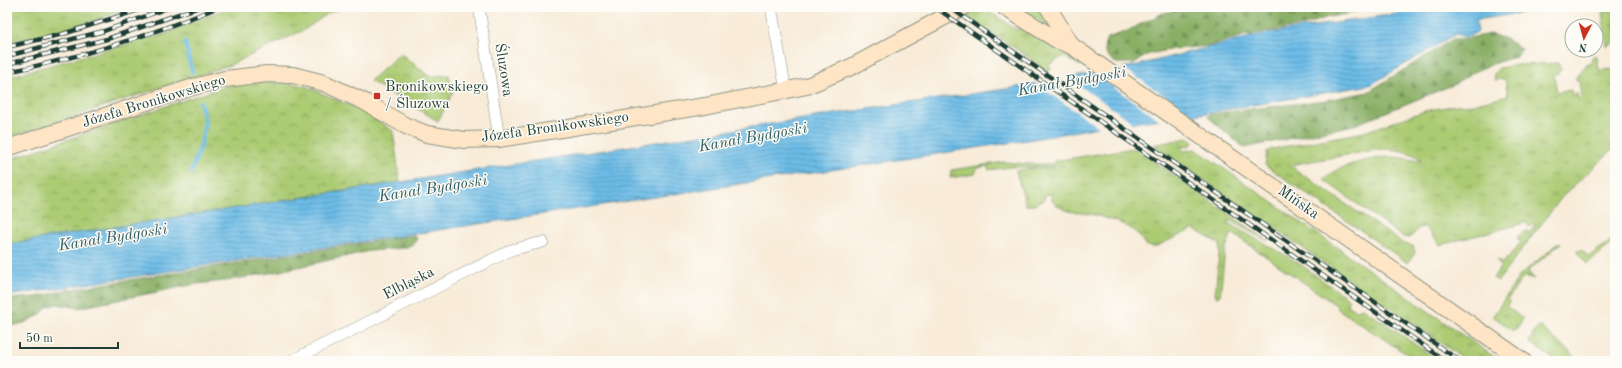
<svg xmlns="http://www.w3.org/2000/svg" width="1622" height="368" viewBox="0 0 1622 368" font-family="'Old Standard TT',serif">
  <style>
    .grass { fill: url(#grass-tufts); stroke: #668454 }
    .forest { fill: url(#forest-firs); stroke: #54764c }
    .park { fill: url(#park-crowns); stroke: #668454 }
    .water { fill: url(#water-rules); stroke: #467c8e }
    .pier { fill: #f8ebd8 }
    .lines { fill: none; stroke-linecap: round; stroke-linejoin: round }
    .stream { stroke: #6cbce7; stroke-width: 4 }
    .street-casing { stroke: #8c9486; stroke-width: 12 }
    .secondary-casing { stroke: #8c9486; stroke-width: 18 }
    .street { stroke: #fff; stroke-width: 11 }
    .secondary { stroke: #fee5c5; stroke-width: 16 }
    .rail-casing { stroke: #1f3d34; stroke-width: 4.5 }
    .rail { stroke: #fdfcf7; stroke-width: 3; stroke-dasharray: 9; stroke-linecap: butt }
    .poi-dot { fill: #c8321e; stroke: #fdfcf7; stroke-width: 1.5 }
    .labels { text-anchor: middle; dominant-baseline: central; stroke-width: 3; stroke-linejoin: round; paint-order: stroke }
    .street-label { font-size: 15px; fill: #1f3d34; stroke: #fdfcf7 }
    .poi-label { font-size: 15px; fill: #1f3d34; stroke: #fdfcf7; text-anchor: start }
    .water-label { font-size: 16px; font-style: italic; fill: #325d61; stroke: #fdfcf7 }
  </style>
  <defs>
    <pattern id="grass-tufts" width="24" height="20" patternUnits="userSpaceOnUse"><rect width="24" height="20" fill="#accb73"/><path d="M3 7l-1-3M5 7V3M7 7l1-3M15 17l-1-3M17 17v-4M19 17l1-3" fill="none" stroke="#8ba65f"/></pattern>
    <pattern id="forest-firs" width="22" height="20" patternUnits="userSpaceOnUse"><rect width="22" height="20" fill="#89af65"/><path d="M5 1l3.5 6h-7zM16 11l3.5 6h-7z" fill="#6f9054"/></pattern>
    <pattern id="park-crowns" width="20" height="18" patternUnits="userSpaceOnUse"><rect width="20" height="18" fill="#accb73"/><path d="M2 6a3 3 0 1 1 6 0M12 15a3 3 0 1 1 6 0" fill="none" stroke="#8ba65f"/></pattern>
    <pattern id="water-rules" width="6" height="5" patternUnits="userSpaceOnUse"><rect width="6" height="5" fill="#6cbce7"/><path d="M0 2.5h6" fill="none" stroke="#589abc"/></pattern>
  </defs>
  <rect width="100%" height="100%" fill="#fdfcf7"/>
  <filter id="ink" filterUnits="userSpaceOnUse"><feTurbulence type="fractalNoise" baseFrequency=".025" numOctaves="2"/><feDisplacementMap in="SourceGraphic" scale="8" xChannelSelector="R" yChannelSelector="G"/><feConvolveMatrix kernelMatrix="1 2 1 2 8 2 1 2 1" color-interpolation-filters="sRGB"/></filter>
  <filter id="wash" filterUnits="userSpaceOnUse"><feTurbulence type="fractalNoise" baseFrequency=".012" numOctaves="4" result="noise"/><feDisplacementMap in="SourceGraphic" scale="16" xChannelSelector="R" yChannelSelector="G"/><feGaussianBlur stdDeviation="0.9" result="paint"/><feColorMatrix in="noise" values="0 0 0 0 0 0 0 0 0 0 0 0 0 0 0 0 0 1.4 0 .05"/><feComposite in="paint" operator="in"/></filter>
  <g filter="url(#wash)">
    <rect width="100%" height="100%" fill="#f8ebd8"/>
    <path class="grass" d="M7,7h129l-65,21 -64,15z
      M229,7h113l-15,7 -23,16 -74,35 -223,73v-61l158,-43z
      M1024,7h17l18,26 -34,-21z
      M1615,10v32l-8,4 -5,-34z
      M977,11c15,0 26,9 38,18h3l5,-2 59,38h-4l-14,-9 -16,9 4,3 -5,5 -13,-12 -70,-46z
      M1595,55l2,1 2,14 16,-1v78l-53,50 -64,84 -5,-3 8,-12 -4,-6 6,3 19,-22 -4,-1v-4l9,-6 1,3 6,-5 1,-4 -6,3 -4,-7v3l-85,22 -15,-18 -6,1 -9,10 -7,-1 -79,-57c4,-12 54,-24 67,-23 11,0 19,3 30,4v-2c-12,-8 -27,-10 -40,-10l-92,16 115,79 9,2 2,7 -7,10 -143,-98 2,-13 5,-3 92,-17 61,-21 32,-6 16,-1 35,-9 -3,-16 -10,1 -1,-6 5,-6 17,-3 42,-2 3,7 -7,6 3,16 14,-2 1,5 5,-2 1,6 3,-1 -2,-18h-3v-3l11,-13 4,-1 1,-6z
      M1188,138l6,4 -4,3 -9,3 3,3 10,-2 6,3 300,209h-33l-314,-216z
      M1134,148l134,93 -37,-20h-3v2l69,39 52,37 -1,6 7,5 8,-2 76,53h-22l-79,-52 -2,-4 -104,-72 -7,17 -5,46 -2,2 -3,-3 5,-51 -27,-15 -38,18c-14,1 -12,-11 -22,-17 -10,-7 -24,-11 -35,-14 -17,-5 -36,-1 -47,-17l1,-4 -6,-1 -3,7 -5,1 -2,3h-10l-10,-34 17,-3 20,1 2,-2h-45l-21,3 -2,-4 -10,2 -2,6 -25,4 1,-8 53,-8 25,2h26l-1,-3z
      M1615,238v3l-28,23 -11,-13 6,-1 6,7z
      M1560,242l1,1 -33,28 6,8 -10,-3 -16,23 2,2 -4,5 17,13 -6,9 -4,3 -20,-15 27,-41z
      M1541,326l1,2 38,33h-24l-27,-19 6,-12z"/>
    <path class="forest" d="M1185,7h179l-10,6 -26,4 -26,9 -56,9 -37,11 -35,3 -25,5 -15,9h-18c-10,-7 -15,-13 -9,-25l18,-6 38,-19 19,-4z
      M1491,34c13,5 19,5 30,15l-4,8c-23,5 -43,13 -62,27l-101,41 -110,23 -36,-31 2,-3 117,-14 41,-8 85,-53h10z
      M408,236h7l2,3 -5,6 -8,3 -34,3 -90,20 -55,10 -29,3 -118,24 -21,-4 -10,3 -7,8 -16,8 -17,4v-28l30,-2 29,-7z"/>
    <path class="park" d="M400,53l29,23 20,-1 4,17 -15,29 -68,-40z
      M254,82h28l23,4 60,26 28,19 7,51 -393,62v-84l189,-64 35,-11z"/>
    <path class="water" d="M1442,7h117l-83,13 2,12 -13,5 -9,-3 -86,51 -175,30 -97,12 -64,12 -1027,157v-52l827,-130 178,-26 126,-23 124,-31z"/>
    <path class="pier" d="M1120,66l76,51 -35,4 -70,-50z
      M1064,75l71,49 -35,4 -68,-47z"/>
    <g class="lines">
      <path class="stream" d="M185,42l7,30
        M191,172l10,-27 4,-24 -5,-19"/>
    </g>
  </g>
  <g filter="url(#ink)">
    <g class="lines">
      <defs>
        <path id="street" d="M479,7l20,132
          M771,7l15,84
          M291,361l220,-111 32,-8"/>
        <path id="secondary" d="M1004,7l53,33 15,6 451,315
          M1048,7l24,39
          M7,148l186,-61 32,-8 42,-5 26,1 31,8 41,19 41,24 21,8 37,6 35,-1 206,-33 102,-20 46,-20 110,-59"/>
      </defs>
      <use href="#street" class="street-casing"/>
      <use href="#secondary" class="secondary-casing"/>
      <use href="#street" class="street"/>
      <use href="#secondary" class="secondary"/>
      <defs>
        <path id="rail" d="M935,7l511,354
          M949,7l511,354
          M7,47l56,-13 85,-27
          M7,56l97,-25 67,-24
          M7,64l100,-25 92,-32
          M7,72c73,-14 144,-37 212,-65"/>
      </defs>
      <use href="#rail" class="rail-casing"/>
      <use href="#rail" class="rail"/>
    </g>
  </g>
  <rect class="poi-dot" x="373" y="92" width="8" height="8" rx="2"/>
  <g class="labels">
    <g class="street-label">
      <text transform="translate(503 70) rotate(81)">Śluzowa</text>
      <text transform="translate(154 102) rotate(-17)">Józefa Bronikowskiego</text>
      <text transform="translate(555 128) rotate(-8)">Józefa Bronikowskiego</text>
      <text transform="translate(1298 203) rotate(35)">Mińska</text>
      <text transform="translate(409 284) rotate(-27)">Elbląska</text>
    </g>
    <g class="poi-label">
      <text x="385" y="87">Bronikowskiego<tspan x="385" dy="17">/ Śluzowa</tspan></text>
    </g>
    <g class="water-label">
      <text transform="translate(1072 82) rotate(-10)">Kanał Bydgoski</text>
      <text transform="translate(753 138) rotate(-10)">Kanał Bydgoski</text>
      <text transform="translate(433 189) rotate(-9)">Kanał Bydgoski</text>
      <text transform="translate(113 238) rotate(-9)">Kanał Bydgoski</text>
    </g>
  </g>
  <rect width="1622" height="368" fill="none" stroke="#fdfcf7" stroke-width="24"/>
  <g transform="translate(1584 38) rotate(186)"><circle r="19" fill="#fdfcf7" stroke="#a4b0a9"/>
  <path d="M0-3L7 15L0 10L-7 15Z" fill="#c8321e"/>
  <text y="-6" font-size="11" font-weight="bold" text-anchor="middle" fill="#1f3d34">N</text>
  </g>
  <path d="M20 342v6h98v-6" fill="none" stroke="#1f3d34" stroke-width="2"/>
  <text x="26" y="342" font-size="12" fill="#1f3d34" stroke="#fdfcf7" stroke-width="3" paint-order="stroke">50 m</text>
</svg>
